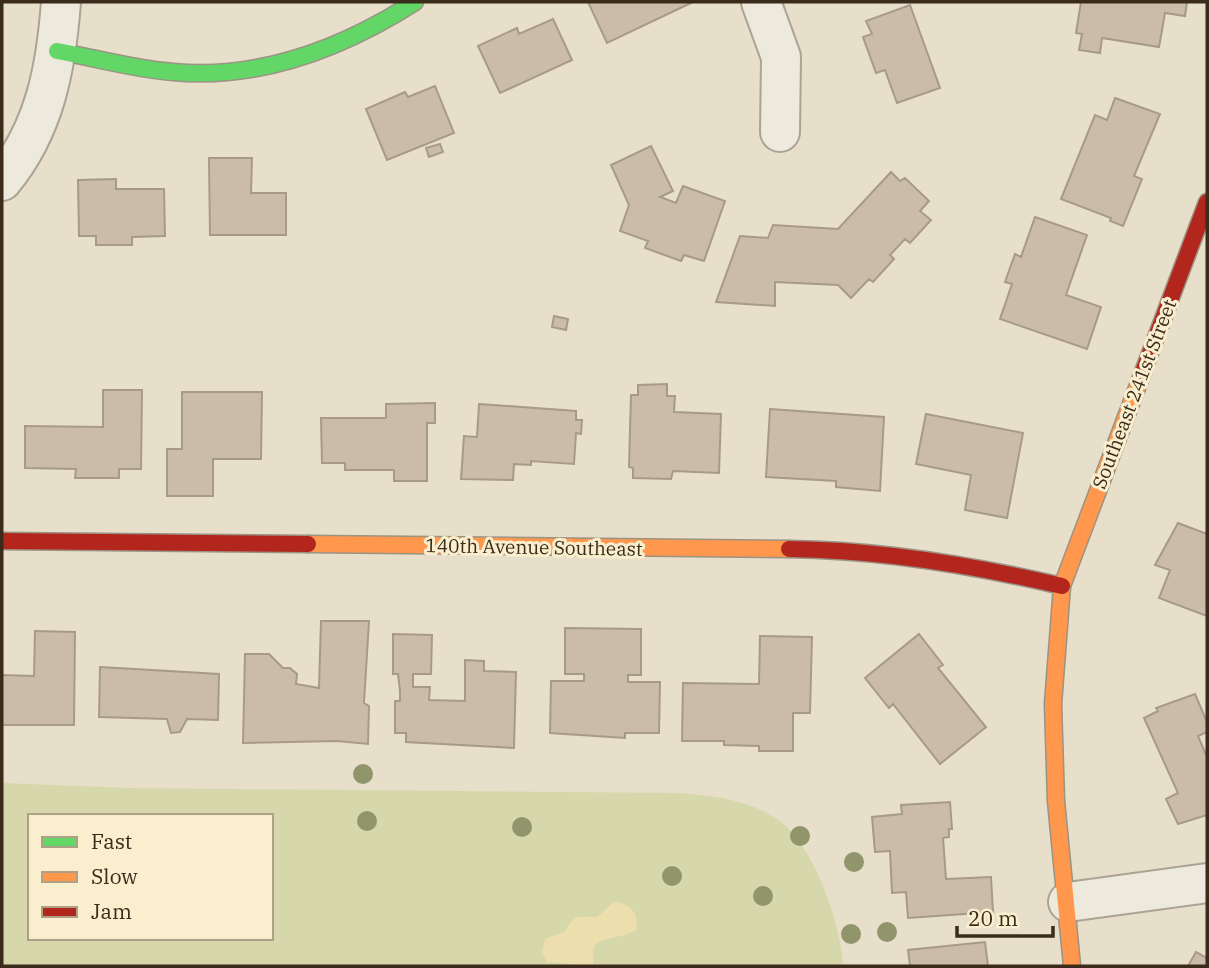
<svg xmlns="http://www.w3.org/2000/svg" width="1209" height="968" viewBox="0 0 1209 968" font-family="'IBM Plex Serif',serif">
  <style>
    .green { fill: #d6d8ab; fill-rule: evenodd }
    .sand { fill: #eddeae }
    .building { fill: #cbbcaa; stroke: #a79a89; stroke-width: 2 }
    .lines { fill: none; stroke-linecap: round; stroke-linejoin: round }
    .street-casing { stroke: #aba394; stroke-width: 42 }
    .fast-casing { stroke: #9b9384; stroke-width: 19 }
    .slow-casing { stroke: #9b9384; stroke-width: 19 }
    .jam-casing { stroke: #9b9384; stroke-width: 19 }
    .street { stroke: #ede9dd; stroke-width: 38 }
    .fast { stroke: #63d668; stroke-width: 16 }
    .slow { stroke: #ff974d; stroke-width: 16 }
    .jam { stroke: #b3261e; stroke-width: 16 }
    .tree { fill: #90956c }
    .labels { text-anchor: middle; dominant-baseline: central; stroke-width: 6; stroke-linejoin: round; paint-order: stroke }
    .street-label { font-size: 19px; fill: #3a2b1b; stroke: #f9eece }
  </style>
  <rect width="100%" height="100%" fill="#e7dfca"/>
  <path class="green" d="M2,783l130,5 548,5c33,3 65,6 94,24 38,22 68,108 69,149h-841zM30,816h241v122h-241z"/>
  <path class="sand" d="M614,902c16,1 26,12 22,28 -13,9 -38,6 -42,18 -2,5 0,13 -1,18l-46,-4 -5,-9 3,-14 19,-7c14,-21 12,-14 33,-15z"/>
  <path class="building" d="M588,2h105l-86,41z
    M1081,2h106l-2,14 -20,-3 -6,34 -57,-9 -2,15 -21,-3 3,-16 -6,-1z
    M910,5l30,83 -43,15 -12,-33 -9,3 -13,-36 9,-3 -6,-13z
    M553,19l19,41 -72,33 -22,-47 39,-18 2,6z
    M435,86l19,47 -67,27 -21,-51 39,-17 3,5z
    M1115,98l45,16 -26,62 8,3 -19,47 -13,-5 1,-3 -50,-19 34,-84 12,5z
    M440,144l3,8 -14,5 -3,-9z
    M651,146l22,45 -13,6 16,6 7,-17 42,15 -21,60 -20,-6 -3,6 -36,-13 3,-7 -28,-10 9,-26 -18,-40z
    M209,158h43l-1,35h35v42h-76z
    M891,172l9,9 5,-3 24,23 -9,10 11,9 -21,23 -5,-4 -15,16 4,4 -21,23 -4,-3 -18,19 -13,-13 -63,-3v24l-59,-4 24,-66 28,2 5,-13 65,4z
    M116,179v10h48l1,47 -33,1v8h-36v-9h-17l-1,-56z
    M1035,217l52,18 -21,60 35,12 -14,42 -87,-30 12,-35 -7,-2 10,-28 6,3z
    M554,316l14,3 -2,11 -14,-3z
    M667,384v12h8l-1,16 47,2 -2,59 -46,-2 -2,8 -38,-1v-10l-4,-1 2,-72h7v-10z
    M103,390h39l-1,79h-22v9h-44l1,-9 -51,-1v-42l78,1z
    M182,392h80l-1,67h-48v37h-46v-47h15z
    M435,403v20h-8v58h-33v-11h-49v-7h-23l-1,-45h65v-14z
    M479,404l97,7v9h6l-1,14 -5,-1 -2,31 -43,-3v4l-17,-1 -1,16 -52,-1 3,-43 13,1z
    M770,409l114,8 -4,74 -44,-4v-6l-70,-4z
    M926,414l97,19 -16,85 -42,-8 6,-35 -55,-11z
    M1178,523l29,11v82l-48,-18 11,-28 -15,-5z
    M321,621h48l-5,82 5,3 -1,38 -31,-3 -94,2 2,-89h24l14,14h7l7,6 -1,10 23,4z
    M565,628l76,1v46h-13v7h32l-1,51h-34v5l-75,-5 1,-52h33v-7h-19z
    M35,631l40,1 -1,93h-72v-50l32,1z
    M393,634l39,1 -1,39h-18v13h17l-1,13 36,1v-41l19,1v10l32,1 -2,76 -108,-6v-9h-11v-32h5v-10l-2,-17h-5z
    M919,634l24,31 -5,3 48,59 -46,37 -47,-60 -4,4 -24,-30z
    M760,636l52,1 -2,76h-17v38h-34v-5l-35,-1v-4h-42l1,-58 76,1z
    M100,667l119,7 -1,46 -31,-1 -7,13 -9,1 -4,-14 -68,-2z
    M1195,694l12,28v10l-9,4 9,21v58l-29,9 -12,-25 12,-6 -34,-75 14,-7 -2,-3z
    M950,802l2,27h-3v8l-6,1 3,41 45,-2 2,35 -85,6 -2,-26 -14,1 -2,-42 -15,1 -3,-35 30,-3 -1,-9z
    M985,942l3,24h-78l-2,-16z
    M1196,952l11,6v8h-19z"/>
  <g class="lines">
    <defs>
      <path id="street" d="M761,2l20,55 -1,75
        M2,181c43,-52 54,-113 59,-179
        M1068,902l139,-19"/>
      <path id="fast" d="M57,51c38,7 77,18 116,21 87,8 170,-24 242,-70"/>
      <path id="slow" d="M308,544l481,5
        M1072,966l-16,-165 -3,-97 9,-118 81,-214"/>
      <path id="jam" d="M1143,372l64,-170
        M2,541l306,3
        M789,549c93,1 183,16 273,37"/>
    </defs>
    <use href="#street" class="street-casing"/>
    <use href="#fast" class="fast-casing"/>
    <use href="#slow" class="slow-casing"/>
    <use href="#jam" class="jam-casing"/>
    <use href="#street" class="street"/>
    <use href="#fast" class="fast"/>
    <use href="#slow" class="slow"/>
    <use href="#jam" class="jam"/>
  </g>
  <g class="tree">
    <circle cx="363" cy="774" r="10"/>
    <circle cx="367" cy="821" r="10"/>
    <circle cx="522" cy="827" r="10"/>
    <circle cx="800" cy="836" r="10"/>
    <circle cx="854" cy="862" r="10"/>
    <circle cx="672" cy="876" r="10"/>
    <circle cx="763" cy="896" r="10"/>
    <circle cx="887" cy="932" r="10"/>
    <circle cx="851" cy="934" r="10"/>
  </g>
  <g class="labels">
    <g class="street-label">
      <text transform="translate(1134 394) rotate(-69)">Southeast 241st Street</text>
      <text transform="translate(534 547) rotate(1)">140th Avenue Southeast</text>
    </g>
  </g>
  <rect width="1209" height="968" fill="none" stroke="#3a2b1b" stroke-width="7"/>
  <rect x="28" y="814" width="245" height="126" fill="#f9eece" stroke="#ada086" stroke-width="2"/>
  <rect x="42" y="837" width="35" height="10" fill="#63d668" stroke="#ada086" stroke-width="2"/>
  <text x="91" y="849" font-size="21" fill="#3a2b1b">Fast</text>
  <rect x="42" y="872" width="35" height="10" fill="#ff974d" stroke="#ada086" stroke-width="2"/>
  <text x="91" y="884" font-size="21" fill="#3a2b1b">Slow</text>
  <rect x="42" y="907" width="35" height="10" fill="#b3261e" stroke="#ada086" stroke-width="2"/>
  <text x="91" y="919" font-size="21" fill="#3a2b1b">Jam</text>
  <path d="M957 926v10h96v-10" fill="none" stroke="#3a2b1b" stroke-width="3.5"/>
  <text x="968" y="926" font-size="21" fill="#3a2b1b" stroke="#f9eece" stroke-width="5" paint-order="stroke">20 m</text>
</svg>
